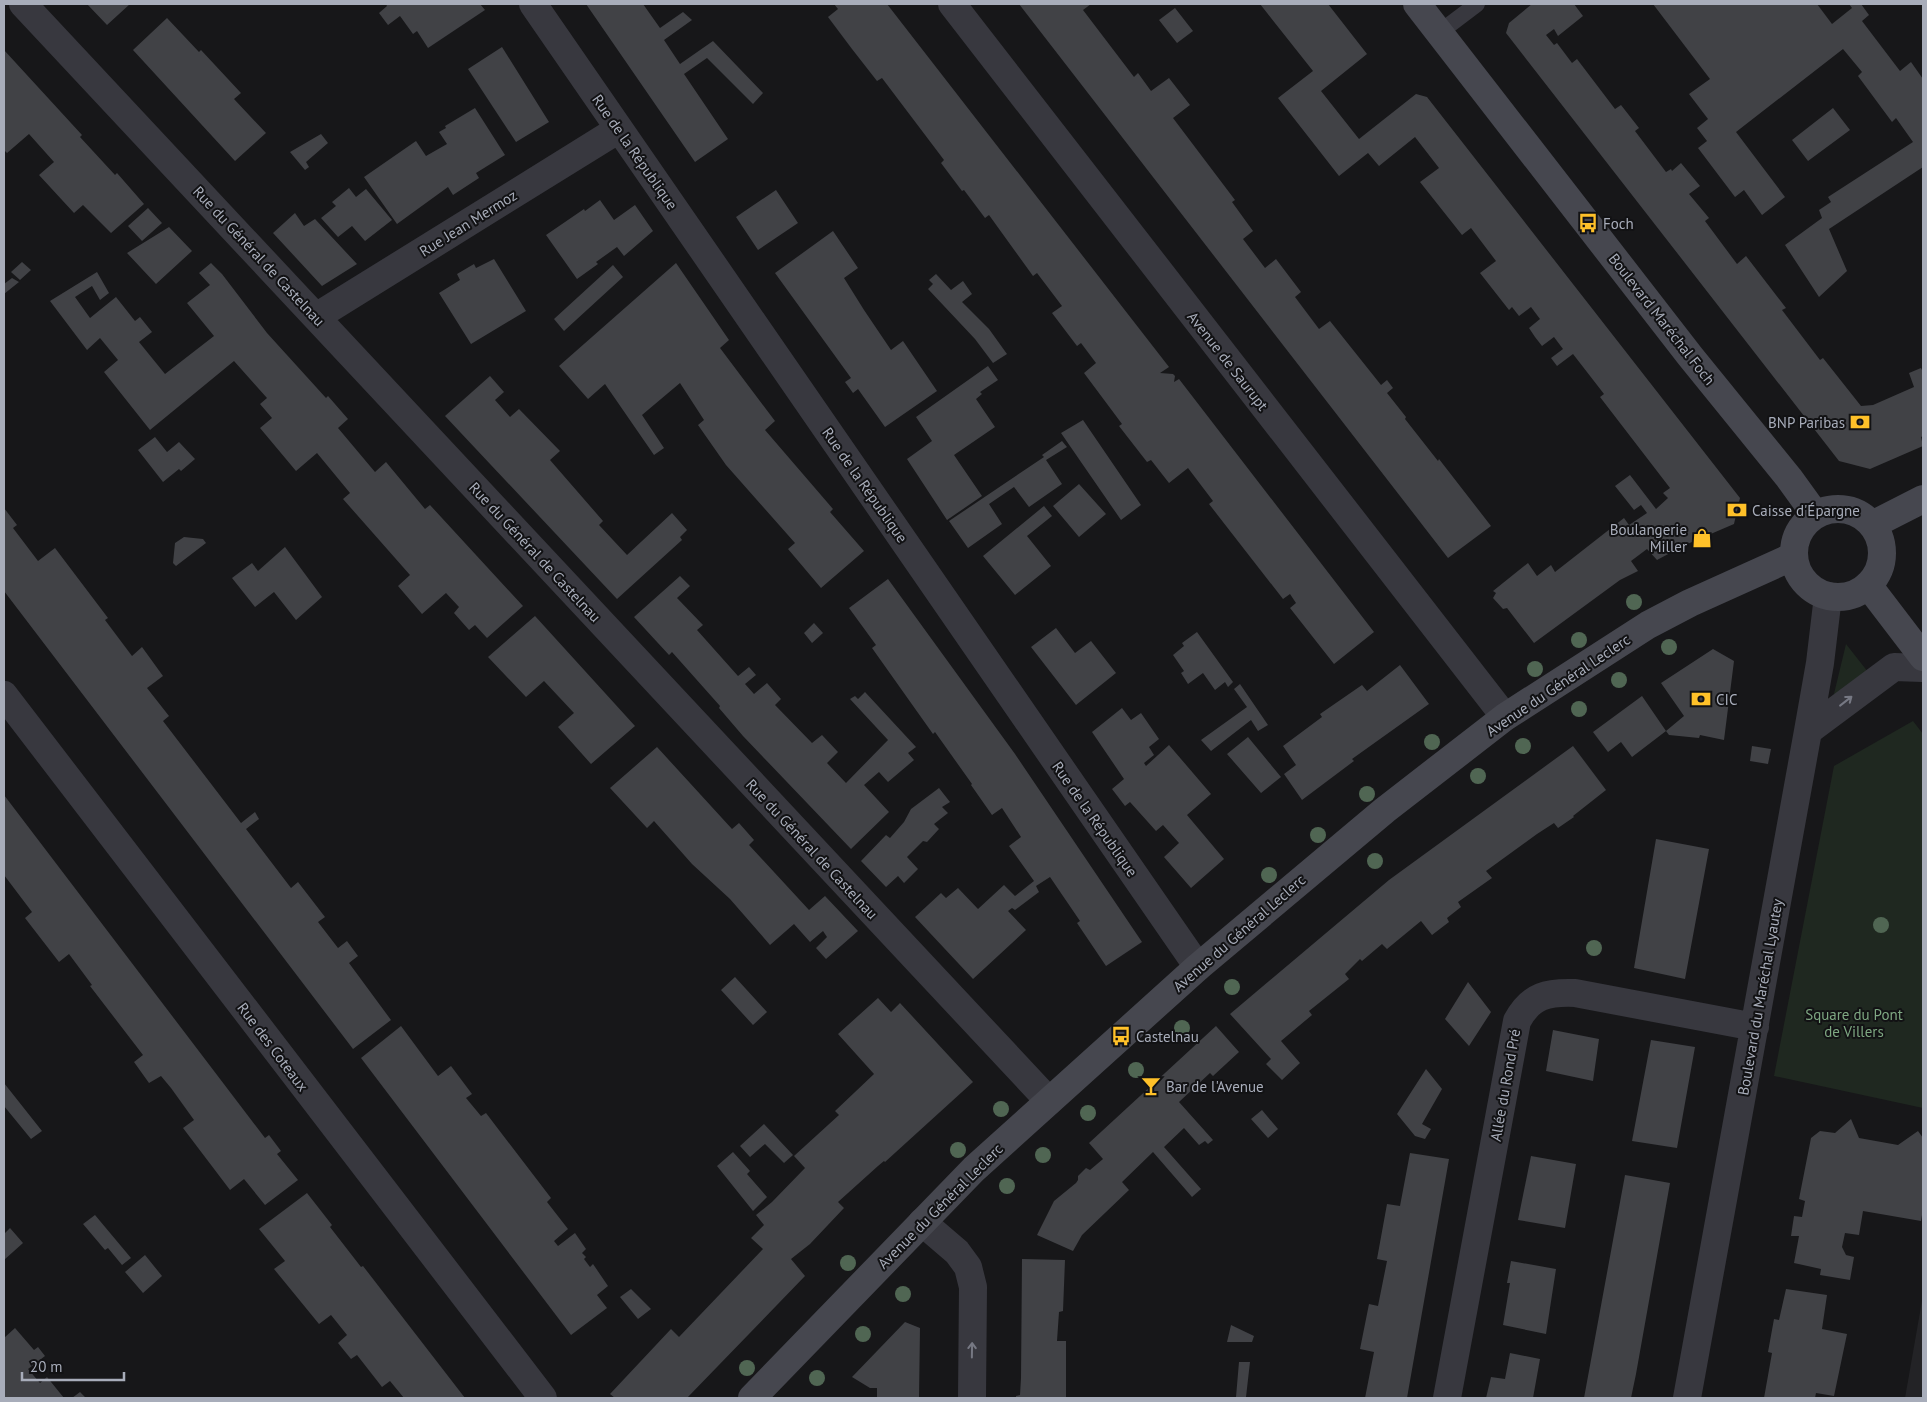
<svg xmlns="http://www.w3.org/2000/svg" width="1927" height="1402" viewBox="0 0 1927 1402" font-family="'PT Sans',sans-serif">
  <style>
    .built { fill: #232326 }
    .green { fill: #1f2820 }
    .building { fill: #414246 }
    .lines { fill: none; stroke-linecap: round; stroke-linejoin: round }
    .lane { stroke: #38383f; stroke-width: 16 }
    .street { stroke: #38383f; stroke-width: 28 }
    .secondary { stroke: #46474f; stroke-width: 28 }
    .tree { fill: #506653 }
    .oneway { stroke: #767883 }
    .labels { text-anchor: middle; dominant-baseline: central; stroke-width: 4; stroke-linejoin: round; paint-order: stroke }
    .street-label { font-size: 15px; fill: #a8adba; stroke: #121214 }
    .poi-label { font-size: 15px; fill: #a8adba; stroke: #121214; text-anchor: start }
    .park-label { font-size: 15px; fill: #7ea782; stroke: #121214 }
  </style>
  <rect width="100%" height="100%" fill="#171719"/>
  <path class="built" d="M1923,1295v103h-18z"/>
  <path class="green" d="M1846,644l22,28 -35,26z
    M1913,721l10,13v374l-149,-32 60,-310z"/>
  <path class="building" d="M87,4h43l-23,21z
    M386,4h94l5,6 -57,38 -11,-17 -4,3 -13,-18 -12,9 -9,-12 8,-7z
    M586,4h57l17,24 23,-16 9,8 -28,20 16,24 33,-23 50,52 -10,11 -46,-46 -23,16 44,65 -33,23z
    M834,4h53l282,363 -9,6 13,1 2,2 -1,6 5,-3 195,253 -40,32 -44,-56 6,-5 -6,-9 -7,5 -74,-95 4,-3 -25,-33 -19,15 -18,-23 -4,2 -28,-36 3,-2 -38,-51 12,-10 -15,-20 -4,3 -25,-33 10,-7 -25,-33 -4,3 -44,-61 -4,3 -21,-28 -2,1 -21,-28 3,-3 -62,-82 -5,3 -25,-32 -24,-32 10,-8z
    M1019,4h72l-8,6 51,67 4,-4 13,18 18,-13 21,27 -17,13 62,82 -3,2 21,29 -10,8 22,29 11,-9 25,33 -6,5 24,32 11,-8 51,64 6,-5 6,8 -6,5 19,24 -1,2 33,42 1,-2 52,67 -43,32z
    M1260,4h68l39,50 -46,37 38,48 57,-45 11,3 313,401 -6,26 -49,21 -28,15 -10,-11 -16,12 7,10 -18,9 -86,63 -27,-35 -4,1 -10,-11 3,-5 -3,-2 35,-28 9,13 14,-11 4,7 69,-54 5,7 18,-12 -6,-8 -7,5 -19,-24 15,-11 26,34 12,-11 -5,-5 7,-5 -70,-91 4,-3 -31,-40 -16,12 -6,-8 12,-9 -9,-12 -12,9 -7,-9 -6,-9 11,-9 -9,-12 -12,9 -7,-9 -3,3 -29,-37 16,-12 -25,-33 -9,7 -42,-53 19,-14 -24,-31 -36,29 -11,-13 -29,23 -61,-78 35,-27z
    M1532,4h42l9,12 -25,20 -4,-7 -8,6 8,10 3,-2 15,20 5,-4 38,50 6,-4 18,23 -4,3 31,41 5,-3 1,2 9,-8 19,23 -11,8 20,24 -4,3 32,43 9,-8 40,52 -4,2 38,50 3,-2 38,48 12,-1 41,-18 -5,-14 12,-5 2,4v64l-2,1 2,9 -53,23 -31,-8 -333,-428 3,-10z
    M1653,4h164l15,20 20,-16 -3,-4h12l8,11 -7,6 38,50 11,-9 12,17v88l-94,62 18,42 -28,26 -34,-52 37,-27 -3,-8 12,-8 -3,-5 85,-55 -17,-24 -4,4 -34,-46 4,-4 -19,-23 -107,83 49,65 -23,18 -18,-25 -9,7 -37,-49 9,-7 -10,-13 11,-9 -19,-25 21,-15z
    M1175,8l18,23 -16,12 -18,-23z
    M167,18l32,34 2,-2 40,43 -7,6 32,34 -31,28 -102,-111z
    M502,47l47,75 -33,20 -48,-73z
    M4,50l78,85 -2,2 35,38 2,-2 27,31 -33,29 -28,-28 -9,8 -35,-38 15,-13 -25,-28 -22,19 -3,-3z
    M475,108l30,47 -29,18 3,5 -26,17 -5,-8 -51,37 -33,-47 52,-36 10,15 21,-12 -8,-12 7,-4 -1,-2z
    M1833,108l17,22 -42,31 -16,-21z
    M321,134l7,9 -22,19 3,5 -4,3 -15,-18z
    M349,188l7,9 10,-8 26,31 -27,21 -13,-15 -14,11 -17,-19 15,-12 -4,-4z
    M776,190l22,33 -40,27 -22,-33z
    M600,200l14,20 21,-15 18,26 -29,25 -7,-9 -21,15 2,2 -21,15 -31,-44 38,-26 1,2z
    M148,208l14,15 -20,18 -14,-15z
    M295,213l9,13 11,-7 42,45 -35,22 -49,-53z
    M169,227l23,24 -36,33 -29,-31z
    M833,231l25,37 -14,10 20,32 27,40 12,-9 34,50 -52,36 -27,-38 -5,4 -8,-11 6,-4 -76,-105z
    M494,259l32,52 -55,33 -32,-51 21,-13 -3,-6 17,-10 2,4z
    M22,262l9,8 -11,10 -9,-8z
    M211,263l11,11 45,59 59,65 2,-2 20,23 -10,9 37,44 11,-10 39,47 5,-4 93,101 -36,32 -12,-13 -6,5 -15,-17 5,-6 -13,-14 -24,21 -24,-28 12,-11 -67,-76 7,-6 -33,-40 -21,18 -36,-43 12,-10 -12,-14 7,-6 -33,-37 -84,69 -46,-58 14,-12 -18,-22 -13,12 -37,-49 47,-29 12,21 -9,7 -8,-14 -17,11 15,21 26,-21 19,24 5,-4 12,15 -13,10 26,32 49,-38 -27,-33 23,-18 -11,-12z
    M676,263l53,77 -9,8 55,73 -10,9 68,79 -3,3 34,39 -43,37 -33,-39 7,-6 -69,-78 -28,-40 6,-5 -24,-37 -38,32 22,33 -10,7 -49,-71 -17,15 -29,-33z
    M613,265l10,12 -59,54 -10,-12z
    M936,274l15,16 12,-9 9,13 -10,8 27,27 18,25 -14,9 -18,-24 -47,-50 5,-5 -4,-4z
    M12,278l7,4 -15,12v-10z
    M988,366l10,14 -18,12 2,2 -6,5 19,28 -41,28 28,41 -35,24 -40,-61 25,-18 -16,-24z
    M490,376l14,16 -9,8 15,17 9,-8 41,42 -10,9 53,61 -4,4 28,30 45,-42 15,17 -7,7 2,3 -65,59 -172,-183z
    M1083,420l58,85 -20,15 -60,-87z
    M155,437l12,15 12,-10 16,17 -14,12 -2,-2 -16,13 -25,-32z
    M1062,441l5,6 -21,13 16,24 -33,23 -15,-20 -25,17 13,20 -34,24 -19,-27 95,-64 -2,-2z
    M1079,484l27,30 -27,23 -26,-31z
    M1044,506l8,10 -25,20 24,30 -36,29 -32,-39z
    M4,508l13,17 -4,3 25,33 17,-13 53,70 -3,2 27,36 10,-9 21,29 -16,12 22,28 -6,5 78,102 14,-11 4,7 -13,10 45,59 7,-6 27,35 -7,5 20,26 9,-7 11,15 -9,7 42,57 -38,29 -349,-458z
    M184,537l19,2 3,4 -30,23 -3,-3 2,-20z
    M285,547l37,50 -26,23 -22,-28 -19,15 -23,-29 20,-15 6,8z
    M680,576l10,10 -13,12 26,27 -6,5 41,46 11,-9 7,8 -11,9 9,10 13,-11 14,16 -6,6 37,38 10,-8 16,17 -11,11 19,20 42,-43 -38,-41 5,-3 3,3 7,-7 51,55 -8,6 6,7 -26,22 -9,-10 -15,13 25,27 -38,37 -108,-113 -24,-28 1,-2 -48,-54 -3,3 -35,-38z
    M888,579l127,175 127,188 -36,24 -29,-43 3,-2 -30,-44 -14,9 3,6 -24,18 -3,-2 -4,3 18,19 -53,49 -58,-62 26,-24 5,5 12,-10 20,21 26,-24 11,11 19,-15 -25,-35 12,-9 -19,-29 -10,7 -21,-30 1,-1 -37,-52 -2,2 -61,-86 4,-3 -27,-37z
    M535,616l100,110 -44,38 -33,-37 16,-14 -30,-32 -18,16 -38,-40z
    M814,623l9,10 -11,10 -8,-10z
    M1056,628l19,25 16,-12 25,32 -40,32 -45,-58z
    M1197,632l36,50 -5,5 -3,-5 -10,8 -12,-17 -15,11 -7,-11 3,-2 -11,-16 11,-9 -2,-3z
    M1713,649l21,12 -10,79 -24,-5 -1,3 -30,-3 -3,-4 -34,26 -11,-15 -13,10 -15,-20 49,-36 24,35 18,-15 -23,-33z
    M1400,665l29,39 -77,55 2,2 -52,39 -18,-26 12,-9 -13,-19 39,-29 -2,-3 42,-29 5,6z
    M1240,684l28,41 -10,6 -7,-11 -40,31 -10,-11 46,-33 -13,-18z
    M1122,708l9,12 10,-7 18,26 -10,8 5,8 -10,8 2,3 23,-21 42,49 -24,21 37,44 -33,29 -27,-31 15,-14 -16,-18 -7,6 -26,-29 -5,4 -13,-17 12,-10 -32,-47z
    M1248,737l33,40 -20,16 -34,-39z
    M1573,746l33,44 -33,26 1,1 -16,11 -4,-5 -17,11 -51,37 6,7 -34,24 3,5 -14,11 2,4 -17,13 -11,-14 -34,28 -5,-5 -20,17 -2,-2 -15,15 4,5 -40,32 3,4 -31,26 19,22 -18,17 -16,-16 5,-5 -41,-45 159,-134z
    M1752,746l19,3 -3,15 -18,-3z
    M657,747l75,82 7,-6 15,17 -5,5 60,65 16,-14 33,35 -32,28 -10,-11 11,-11 -4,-6 -13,11 -16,-18 -24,21 -40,-46 -38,-35 -38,-43 -7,7 -37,-40z
    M939,788l11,14 -8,5 6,6 -14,11 5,5 -12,13 -4,-1 -16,16 11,12 -14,14 -6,-7 -12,11 -25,-26 25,-26 4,3 14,-16 7,-13z
    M4,795l261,343 4,-3 12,16 -4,3 21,26 -33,25 -21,-26 -14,11 -47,-62 11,-8 -23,-32 -10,-12 -12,7 -15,-21 9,-7 -53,-69 2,-1 -23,-31 -10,8 -34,-44 7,-6 -28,-37z
    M1656,839l53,10 -24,130 -51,-11z
    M735,977l32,35 -14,13 -32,-35z
    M1468,982l23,30 -22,34 -24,-27z
    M878,998l13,14 9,-9 73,79 -88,80 -1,-1 -6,5 -40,36 6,6 -34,36 -19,15 14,17 -118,122h-72l-5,-4 61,-65 8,8 84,-88 -12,-11 13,-13 -8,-10 16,-13 33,-34 -11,-12 45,-41 -4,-4 39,-37 -36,-40z
    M401,1026l37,50 13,-10 21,28 -6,4 15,18 5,-3 65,85 -4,4 21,27 -14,12 4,5 17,-13 11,16 -4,4 4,4 -2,2 6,8 3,-3 15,22 -11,9 10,13 -36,27 -210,-277z
    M1216,1026l23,26 -26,24 -3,-3 -31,29 34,38 -5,4 -3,-3 -6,4 -15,-17 -20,19 37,42 -9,8 -39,-45 -31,30 7,8 -47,45 -9,16 -36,-16 17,-34 22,-18 2,-3v-4l8,-8 4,2 13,-11 -14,-16z
    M1553,1030l46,9 -6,42 -47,-10z
    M1651,1040l44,7 -18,101 -45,-7z
    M1426,1069l16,20 -20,35 9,5 -6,10 -10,-3 -18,-22z
    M4,1083l38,48 -11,8 -27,-33z
    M1262,1110l16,19 -10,9 -17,-19z
    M1851,1119l8,19 39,7 20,-14 5,7v71l-2,12 -58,-10 -4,24 -14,-2 -3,14 4,8 8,2 -4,23 -30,-5 1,-6 -27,-6 5,-27h-8l3,-20 8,1 3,-16 -6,-2 12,-61 9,-7 15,2z
    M764,1124l29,31 -9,8 -19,-19 -15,13 -10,-11z
    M733,1152l17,19 -3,3 20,23 -14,14 -36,-45z
    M1410,1153l39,6 -42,239h-42l9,-46 -14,-3 9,-45 9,2 9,-45 -10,-2 10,-55 13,2z
    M1531,1156l45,8 -11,64 -47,-8z
    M1625,1175l45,8 -34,191 -5,24h-47z
    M307,1193l25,32 -2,2 31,40 2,-1 102,132h-61l-14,-17 -8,6 -25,-32 -6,4 -13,-16 9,-8 -16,-20 -12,9 -45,-55 11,-8 -26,-32z
    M95,1215l36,43 -9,7 -14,-17 -3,2 -22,-26z
    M10,1228l13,15 -19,17v-26z
    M145,1255l17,21 -19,17 -18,-21z
    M1022,1259l43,1 -2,51 -4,1 -2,29h9v57h-50v-2l4,-1 1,-17z
    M1511,1261l45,8 -10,65 -43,-9 7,-42h-3z
    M631,1289l20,20 -13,10 -18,-22z
    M1786,1289l41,6 -5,34 25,5 -13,62 -18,-3 -1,5h-51l8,-45 -4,-1 6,-33 5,1z
    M905,1322l15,6 -1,70h-42v-10h-7l-18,-11z
    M1231,1325l23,11 -2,6h-25z
    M15,1328l19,22 4,-3 7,9 -17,13 12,14 7,-6 17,21h-60v-60z
    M1510,1353l30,6 -7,39h-47l5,-21 14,2z
    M1239,1362h11l-4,35h-10z
    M80,1392l6,6h-14z"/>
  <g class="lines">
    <path class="lane" d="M1440,32l37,-28"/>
    <path class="street" d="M23,4l1026,1097
      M533,4l665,963
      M952,4l553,713
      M316,317l303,-188
      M4,695l539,703
      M1808,731l86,-64 29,1
      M922,1222l35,30 11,15 5,20 -1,111
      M1447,1398l70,-377c14,-26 31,-29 58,-28l180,34
      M1687,1398l121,-667 12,-68 8,-67"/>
    <path class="secondary" d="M1417,4l273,352 99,122 26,36
      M1794 553a44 44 0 1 1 88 0a44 44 0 1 1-88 0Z
      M1872,525l51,-26
      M1868,585l55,72
      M752,1398l222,-229 224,-202 187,-157 120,-93 143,-92 42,-22 104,-47"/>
  </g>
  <g class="tree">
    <circle cx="1634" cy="602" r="8"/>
    <circle cx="1579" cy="640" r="8"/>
    <circle cx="1669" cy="647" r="8"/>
    <circle cx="1535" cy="669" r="8"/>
    <circle cx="1619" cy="680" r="8"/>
    <circle cx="1579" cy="709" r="8"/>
    <circle cx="1432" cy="742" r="8"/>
    <circle cx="1523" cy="746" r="8"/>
    <circle cx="1478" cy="776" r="8"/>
    <circle cx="1367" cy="794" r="8"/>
    <circle cx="1318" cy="835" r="8"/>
    <circle cx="1375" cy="861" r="8"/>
    <circle cx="1269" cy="875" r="8"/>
    <circle cx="1881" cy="925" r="8"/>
    <circle cx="1594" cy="948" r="8"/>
    <circle cx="1232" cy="987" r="8"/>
    <circle cx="1182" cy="1028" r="8"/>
    <circle cx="1136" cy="1070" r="8"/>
    <circle cx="1001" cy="1109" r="8"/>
    <circle cx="1088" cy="1113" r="8"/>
    <circle cx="958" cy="1150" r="8"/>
    <circle cx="1043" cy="1155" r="8"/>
    <circle cx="1007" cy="1186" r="8"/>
    <circle cx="848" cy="1263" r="8"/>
    <circle cx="903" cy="1294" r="8"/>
    <circle cx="863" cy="1334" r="8"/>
    <circle cx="747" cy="1368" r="8"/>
    <circle cx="817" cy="1378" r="8"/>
  </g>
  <defs><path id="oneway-shaft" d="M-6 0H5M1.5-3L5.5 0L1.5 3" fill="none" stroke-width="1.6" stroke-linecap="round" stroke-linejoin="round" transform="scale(1.25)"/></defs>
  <g class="oneway">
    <use href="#oneway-shaft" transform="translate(1846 701) rotate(-38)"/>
    <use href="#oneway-shaft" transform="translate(972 1350) rotate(-89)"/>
  </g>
  <defs>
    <symbol id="bus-bare" viewBox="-9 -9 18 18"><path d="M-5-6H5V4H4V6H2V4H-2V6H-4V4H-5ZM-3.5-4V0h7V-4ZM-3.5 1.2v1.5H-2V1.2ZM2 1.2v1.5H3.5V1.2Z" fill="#ffc129" stroke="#121214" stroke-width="2.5" paint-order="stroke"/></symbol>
    <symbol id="bank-bare" viewBox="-9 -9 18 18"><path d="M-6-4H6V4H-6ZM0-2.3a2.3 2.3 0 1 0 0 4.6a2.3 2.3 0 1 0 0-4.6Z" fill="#ffc129" stroke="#121214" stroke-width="2.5" paint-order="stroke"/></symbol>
    <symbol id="shop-bare" viewBox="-9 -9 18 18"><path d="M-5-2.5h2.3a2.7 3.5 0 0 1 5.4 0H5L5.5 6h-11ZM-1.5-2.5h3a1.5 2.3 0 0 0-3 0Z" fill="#ffc129" stroke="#121214" stroke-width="2.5" paint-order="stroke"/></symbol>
    <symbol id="bar-bare" viewBox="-9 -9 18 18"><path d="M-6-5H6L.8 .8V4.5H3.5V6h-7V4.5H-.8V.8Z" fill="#ffc129" stroke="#121214" stroke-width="2.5" paint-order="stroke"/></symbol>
  </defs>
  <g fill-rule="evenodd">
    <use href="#bus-bare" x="1574" y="209" width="28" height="28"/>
    <use href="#bank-bare" x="1846" y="408" width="28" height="28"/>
    <use href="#bank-bare" x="1723" y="496" width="28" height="28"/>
    <use href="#shop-bare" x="1688" y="524" width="28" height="28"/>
    <use href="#bank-bare" x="1687" y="685" width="28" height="28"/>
    <use href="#bus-bare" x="1107" y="1022" width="28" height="28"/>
    <use href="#bar-bare" x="1137" y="1072" width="28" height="28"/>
  </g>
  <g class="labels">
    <g class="street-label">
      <text transform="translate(635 152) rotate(55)">Rue de la République</text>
      <text transform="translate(468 223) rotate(-32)">Rue Jean Mermoz</text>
      <text transform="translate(259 256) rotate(47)">Rue du Général de Castelnau</text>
      <text transform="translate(1662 319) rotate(52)">Boulevard Maréchal Foch</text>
      <text transform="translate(1228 361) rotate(52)">Avenue de Saurupt</text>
      <text transform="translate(865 485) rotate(55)">Rue de la République</text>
      <text transform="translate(535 552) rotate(47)">Rue du Général de Castelnau</text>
      <text transform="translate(1558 685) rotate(-34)">Avenue du Général Leclerc</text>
      <text transform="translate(1095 819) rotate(55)">Rue de la République</text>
      <text transform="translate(812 849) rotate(47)">Rue du Général de Castelnau</text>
      <text transform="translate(1239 933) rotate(-41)">Avenue du Général Leclerc</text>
      <text transform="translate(1760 997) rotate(-80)">Boulevard du Maréchal Lyautey</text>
      <text transform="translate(273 1047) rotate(53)">Rue des Coteaux</text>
      <text transform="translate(1505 1085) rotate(-80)">Allée du Rond Pré</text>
      <text transform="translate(940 1206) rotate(-45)">Avenue du Général Leclerc</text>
    </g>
    <g class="poi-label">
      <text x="1603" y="223">Foch</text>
      <text x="1845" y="422" text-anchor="end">BNP Paribas</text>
      <text x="1752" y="510">Caisse d'Épargne</text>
      <text x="1687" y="529" text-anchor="end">Boulangerie<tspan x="1687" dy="17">Miller</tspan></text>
      <text x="1716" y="699">CIC</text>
      <text x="1136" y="1036">Castelnau</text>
      <text x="1166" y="1086">Bar de l'Avenue</text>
    </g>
    <g class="park-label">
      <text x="1854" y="1014">Square du Pont<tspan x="1854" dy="17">de Villers</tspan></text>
    </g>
  </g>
  <rect width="1927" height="1402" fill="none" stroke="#a8adba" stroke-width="10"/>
  <path d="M22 1372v8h102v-8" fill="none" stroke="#a8adba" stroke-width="2.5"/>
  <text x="30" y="1372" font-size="15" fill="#a8adba" stroke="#121214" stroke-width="4" paint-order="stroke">20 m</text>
</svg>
